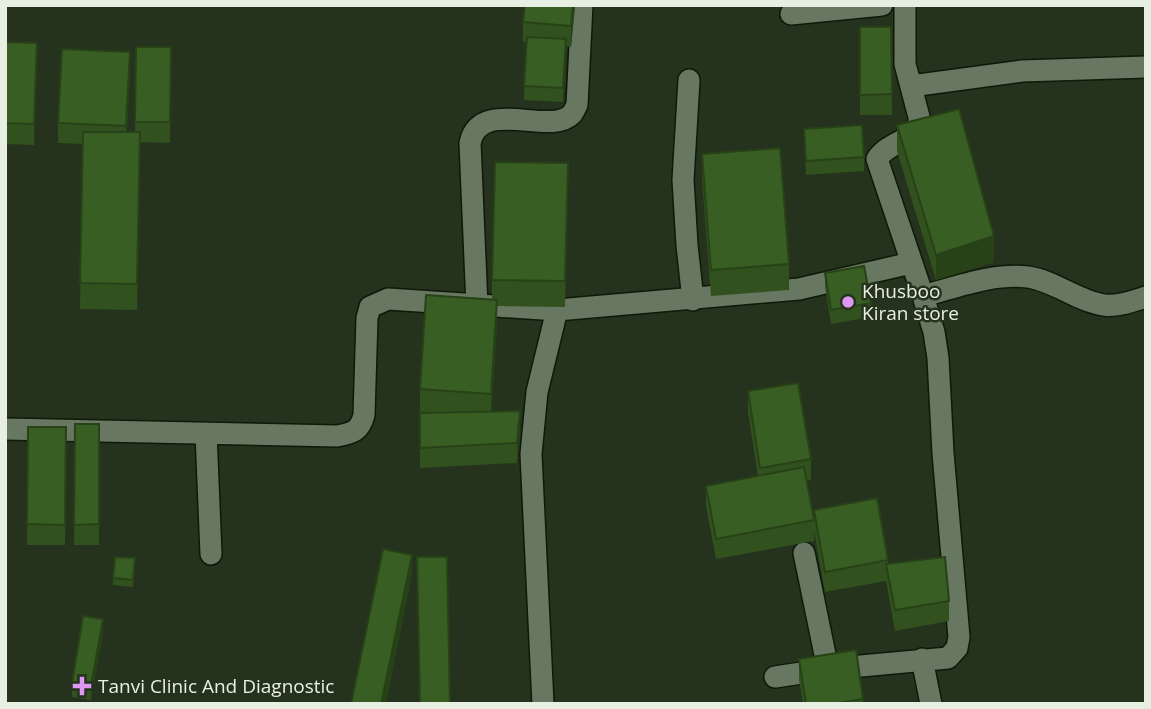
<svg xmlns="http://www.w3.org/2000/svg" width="1151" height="709" viewBox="0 0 1151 709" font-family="'Open Sans',sans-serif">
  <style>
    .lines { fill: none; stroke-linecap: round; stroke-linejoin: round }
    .street-casing { stroke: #0e1907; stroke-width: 24 }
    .street { stroke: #687761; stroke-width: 21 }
    .wall { fill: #31511e }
    .shaded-wall { fill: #284218 }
    .building { fill: #395e23; stroke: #284218; stroke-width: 2 }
    .poi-dot { fill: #de98f3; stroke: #25321e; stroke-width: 2.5 }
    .labels { text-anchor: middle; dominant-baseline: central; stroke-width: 5; stroke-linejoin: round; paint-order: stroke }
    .poi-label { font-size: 19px; fill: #e7efe3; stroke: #25321e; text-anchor: start }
  </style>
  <rect width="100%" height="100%" fill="#25321e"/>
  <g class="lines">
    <defs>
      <path id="street" d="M905,5v59l14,53v12c-12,12 -32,15 -42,30l46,137
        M791,14l91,-9
        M689,80l-6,100 4,65 6,55
        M911,86l111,-15 124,-4
        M477,306l-7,-163c10,-47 80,-6 102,-29 2,-2 3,-6 5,-9l5,-100
        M5,429l332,7c16,-3 23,-5 27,-21l3,-97 3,-11 18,-8 169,11 242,-21 112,-26
        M206,433l5,121
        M804,553l24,116
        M922,659l9,45
        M775,677l53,-8 120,-11 9,-10 2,-11 -16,-184 -5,-95 -4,-26 -11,-36c34,-9 70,-23 105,-19 27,4 49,24 76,28 14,2 29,-4 42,-8
        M543,704l-12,-250 6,-62 20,-82"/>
    </defs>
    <use href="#street" class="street-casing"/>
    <use href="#street" class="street"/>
  </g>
  <path class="wall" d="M575,5l-4,42 -5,-1 -3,56 -39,-2 2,-58h-3v-20z
    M860,27h31l1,88h-32z
    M5,42l32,21 -3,82 -29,-1z
    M136,47h35l-1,96 -30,-1 -3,168 -57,-1 2,-165 -24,-1v-20l72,-50 -3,59h8z
    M897,125l97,137 -58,18 -39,-129z
    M804,129l60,28v14l-58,4z
    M702,154l87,110v26l-78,6 -9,-116z
    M568,189l-3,118 -68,-1v19l-6,86 29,20 -3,32 -97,5v-79l72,-90v-19z
    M825,273l46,30v14l-40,7 -6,-38z
    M748,391l63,68v21h-5l8,40v-10l74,50v4l61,37v20l-54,10 -9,-50 -61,11 -11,-61v10l-98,18 -10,-53v-20l52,-10 -10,-64z
    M75,424h24v121h-25z
    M28,427h38l-1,118h-38z
    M135,566l-2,21 -20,-2v-7z
    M103,633l-12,67 -19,-3v-14z
    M799,659l64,40v5h-60l-4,-25z"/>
  <path class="shaded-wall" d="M573,5h2l-4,42v-21z
    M566,39v14l-3,49v-14z
    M37,43v20l-3,82v-21z
    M130,52v21l-4,74v-21z
    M994,236v26l-58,18v-25z
    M497,300v25l-6,94v-25z
    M520,411v20l-3,32v-20z
    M412,555v20l-26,129h-5z
    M103,619v14l-12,67v-14z"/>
  <path class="building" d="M525,5h48l-2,21 -48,-4z
    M860,27h31l1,67 -32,1z
    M527,37l39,2 -3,49 -39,-2z
    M5,42l32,1 -3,81 -29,-1z
    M136,47h35l-1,75h-35z
    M62,49l68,3 -4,74 -68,-3z
    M959,109l35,127 -58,19 -39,-130z
    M862,125l2,32 -58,4 -2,-32z
    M83,132h57l-3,152 -57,-1z
    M780,148l9,116 -78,6 -9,-116z
    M495,162l73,1 -3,118 -73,-1z
    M864,266l7,37 -40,7 -6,-37z
    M426,295l71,5 -6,94 -71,-5z
    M798,383l13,76 -51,9 -12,-77z
    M520,411l-3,32 -97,5v-35z
    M75,424h24v100l-25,1z
    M28,427h38l-1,98 -38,-1z
    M804,467l10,53 -98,19 -10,-53z
    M877,498l11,62 -63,12 -11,-62z
    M383,549l29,6 -31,149h-30z
    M115,557l20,1 -2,22 -20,-2z
    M417,557h30l3,147h-30z
    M945,557l4,44 -54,9 -9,-46z
    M83,616l20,3 -12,67 -19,-3z
    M856,650l7,49 -32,5h-25l-7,-45z"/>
  <g class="poi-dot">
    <circle cx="848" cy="302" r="7"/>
    <path d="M78.5 675.5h7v7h7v7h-7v7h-7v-7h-7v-7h7z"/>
  </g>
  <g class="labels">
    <g class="poi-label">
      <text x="862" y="291">Khusboo<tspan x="862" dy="22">Kiran store</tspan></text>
      <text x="98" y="686">Tanvi Clinic And Diagnostic</text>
    </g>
  </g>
  <rect width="1151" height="709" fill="none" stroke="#e7efe3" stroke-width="14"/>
</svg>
